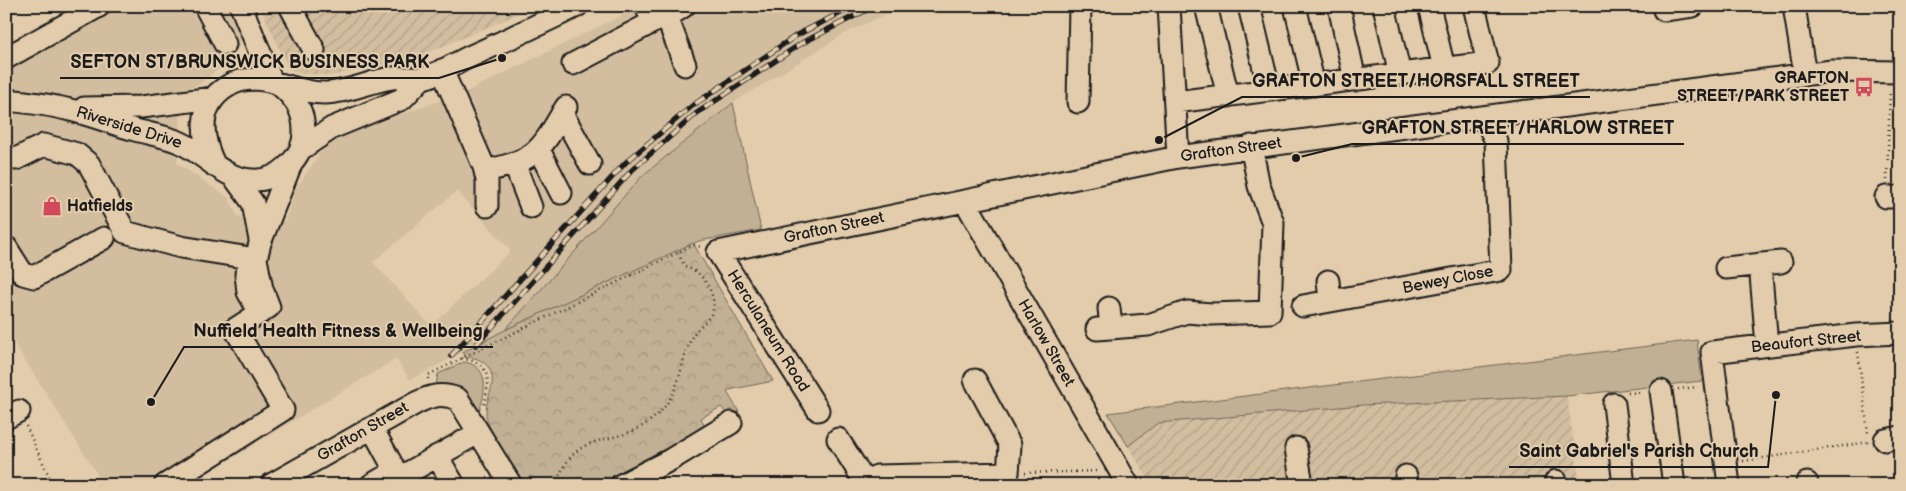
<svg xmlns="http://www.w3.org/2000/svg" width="1906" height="491" viewBox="0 0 1906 491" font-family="'Balsamiq Sans',sans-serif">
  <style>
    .built { fill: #d2bd9f; fill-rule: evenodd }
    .industrial { fill: url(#industrial-furrows) }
    .grass { fill: #c1b093; stroke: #6e6658 }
    .park { fill: url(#park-crowns); stroke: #6e6658 }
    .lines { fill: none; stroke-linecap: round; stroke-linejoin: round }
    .minor-casing { stroke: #1c1c1c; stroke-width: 25 }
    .path { stroke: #1c1c1c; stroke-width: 2.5; stroke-dasharray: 1 4; stroke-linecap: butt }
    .minor { stroke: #e2ccab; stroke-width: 21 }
    .rail-casing { stroke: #1c1c1c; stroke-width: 5.5 }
    .rail { stroke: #e2ccab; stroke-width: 4; stroke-dasharray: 11; stroke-linecap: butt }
    .labels { text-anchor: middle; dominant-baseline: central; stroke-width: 4; stroke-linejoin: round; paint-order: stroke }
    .poi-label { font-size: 16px; font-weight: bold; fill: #1c1c1c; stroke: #e2ccab; text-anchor: end }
    .street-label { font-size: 16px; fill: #1c1c1c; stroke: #e2ccab }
    .leader { fill: none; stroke: #1c1c1c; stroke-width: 2 }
    .callout-dot { fill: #1c1c1c; stroke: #e2ccab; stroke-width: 2 }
    .callout-label { font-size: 18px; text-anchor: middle; font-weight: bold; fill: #1c1c1c; stroke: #e2ccab; stroke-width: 4; stroke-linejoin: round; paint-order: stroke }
  </style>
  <defs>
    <pattern id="industrial-furrows" width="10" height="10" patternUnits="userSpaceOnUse" patternTransform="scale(1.25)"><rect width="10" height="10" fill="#d2bd9f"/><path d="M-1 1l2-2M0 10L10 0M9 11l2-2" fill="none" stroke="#b4a288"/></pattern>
    <pattern id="park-crowns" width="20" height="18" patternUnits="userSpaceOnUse" patternTransform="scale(1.25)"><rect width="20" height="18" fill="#c1b093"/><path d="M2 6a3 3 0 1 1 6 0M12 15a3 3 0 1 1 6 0" fill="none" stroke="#a5977e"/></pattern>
  </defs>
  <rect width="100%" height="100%" fill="#e2ccab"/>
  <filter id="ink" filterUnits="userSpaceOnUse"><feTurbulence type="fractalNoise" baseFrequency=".02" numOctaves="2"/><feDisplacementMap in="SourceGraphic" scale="10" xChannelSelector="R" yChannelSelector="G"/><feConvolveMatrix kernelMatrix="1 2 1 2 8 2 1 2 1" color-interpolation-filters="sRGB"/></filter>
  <g filter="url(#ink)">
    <path class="built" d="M111,6h115l13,28 1,11 -6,11 -32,26 -19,10 -6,71 52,35 8,18 48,5 10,-31 30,-44 37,-18 106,-37 173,-85h262l-59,28 -111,69 -91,73 -137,154 -95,50 -14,-21 -210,126h-82l-98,-155v-291l16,19zM457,191l54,60 -80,75 -58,-64z"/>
    <path class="industrial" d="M260,6h277l-119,51 -87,19 -32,-3 -11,-5z
      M1567,396l13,89h-428l-24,-39 30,-23 205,-18z"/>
    <path class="grass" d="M733,103l28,127 -62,11 -194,89 137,-154z
      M1697,340l5,41 -135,15 -204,9 -205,18 -30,23 -20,-33z
      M464,362c26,4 22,30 15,49l-20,-22 -23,-4 2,-11z"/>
    <path class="park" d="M693,243l80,138 -44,9 -2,2 12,20 -11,3 -7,-8 -20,11 3,7 -1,6 -98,54h-80c-11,-19 -37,-50 -39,-71 -1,-14 10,-28 5,-42 -4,-10 -15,-16 -25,-14l-3,-6 42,-22z"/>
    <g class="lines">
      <defs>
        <path id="minor" d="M205,6l20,38
          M241,6l31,76
          M290,6l24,44
          M1169,6l9,151
          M1206,6l22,90
          M1249,6l20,83
          M1295,6l19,79
          M1339,6l16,74
          M1384,6l16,68
          M1429,6l15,62
          M1794,6l11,69
          M1664,10l29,-4
          M667,17l17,-11
          M653,22l14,-5 18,48
          M6,58l93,-52
          M573,64l80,-42 -7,-16
          M442,70l42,97 3,13v26
          M6,100c20,2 41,4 60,9 24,5 46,15 69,21 15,4 30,6 44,12 26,11 43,37 73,38 26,2 53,-23 52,-49 0,-20 -9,-33 -23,-45
          M1078,102l2,-96
          M1175,102l313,-39 -14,-57
          M84,108l57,-1 73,-9
          M562,113l28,51
          M301,149l31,-21 70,-29 20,-21
          M539,150l22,43
          M6,157l10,2 28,-14 33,9 12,10 36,68 56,15 75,12
          M514,163l17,44
          M215,166c-14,-28 -19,-61 13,-80 31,-19 64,8 98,7 24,-1 44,-12 66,-15 10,-2 21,2 31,0 16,-4 33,-15 48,-22 36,-16 71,-33 106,-50
          M485,171c53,-11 55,-20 81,-64
          M234,177l19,26 7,37
          M1886,197h14
          M965,201l163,284
          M6,247l17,27 11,3 70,-39
          M256,264l-10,10 2,18 12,21
          M1760,264l7,81
          M1726,268l55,-6
          M1328,281l2,20
          M1303,306l198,-36 -5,-129 -12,-24
          M1109,308l2,20
          M1097,329l51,-4 39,-13 24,2 59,-2 3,-89 -14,-37 -8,-40
          M1661,391l13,94
          M1614,404l10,81
          M818,410l-100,-158 460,-95 654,-86 68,1
          M6,418l13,-7
          M372,428l31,57
          M838,439l29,46
          M1885,440l15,-3
          M1296,448l6,37
          M437,456l17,29
          M1406,476l1,9
          M399,478l79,-45
          M865,481l12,-5 131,-3 2,-28 -35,-65
          M1556,481l1,4
          M1807,483v2
          M165,485l118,-75 -48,-81 34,-22 -7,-18 -6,-30 4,-16 31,-79
          M271,485l145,-82c16,-8 26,-10 42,-4l53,86
          M371,485l24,-14
          M621,485l49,-25 61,-37
          M1729,485l-17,-133 144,-17 44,-2"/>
      </defs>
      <use href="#minor" class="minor-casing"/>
      <path class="path" d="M1887,180l3,-90
        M1858,352l10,81
        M462,358c5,2 11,2 16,6 15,10 9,27 6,42
        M428,379v-4l265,-130 9,2
        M1678,389l20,-2
        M1628,393l15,-1
        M26,426l27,59
        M1743,461l126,-19
        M1025,473l74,-2
        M556,485c21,-64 62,-31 103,-72 23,-23 20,-49 33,-76 7,-14 25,-18 21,-38 -2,-10 -9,-22 -18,-28 -3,-2 -8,-3 -10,-5 -3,-3 -5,-10 -7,-14"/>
      <use href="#minor" class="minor"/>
      <defs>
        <path id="rail" d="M476,345l156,-175 65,-57 105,-70 72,-37
          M451,356l174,-193 67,-57 105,-71 57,-29"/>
      </defs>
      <use href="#rail" class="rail-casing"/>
      <use href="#rail" class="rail"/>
    </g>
  </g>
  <defs>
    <symbol id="bus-bare" viewBox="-9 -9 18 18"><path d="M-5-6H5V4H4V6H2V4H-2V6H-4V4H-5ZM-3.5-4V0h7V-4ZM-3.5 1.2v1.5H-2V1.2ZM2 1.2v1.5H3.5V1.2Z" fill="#d1495b" stroke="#e2ccab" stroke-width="2.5" paint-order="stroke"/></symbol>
    <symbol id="shop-bare" viewBox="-9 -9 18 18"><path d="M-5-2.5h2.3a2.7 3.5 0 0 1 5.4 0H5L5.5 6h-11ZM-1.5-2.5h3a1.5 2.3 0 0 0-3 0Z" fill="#d1495b" stroke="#e2ccab" stroke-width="2.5" paint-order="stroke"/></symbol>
  </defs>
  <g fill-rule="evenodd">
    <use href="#bus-bare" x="1850" y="73" width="28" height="28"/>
    <use href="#shop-bare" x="38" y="192" width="28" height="28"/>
  </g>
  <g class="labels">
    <g class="poi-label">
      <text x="1849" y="78">GRAFTON<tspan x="1849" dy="18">STREET/PARK STREET</tspan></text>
      <text x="67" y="206" text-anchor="start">Hatfields</text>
    </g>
    <g class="street-label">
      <text transform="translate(129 128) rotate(17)">Riverside Drive</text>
      <text transform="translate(1231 150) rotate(-8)">Grafton Street</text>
      <text transform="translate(834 228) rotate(-12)">Grafton Street</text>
      <text transform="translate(1448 280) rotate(-11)">Bewey Close</text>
      <text transform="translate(768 331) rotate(58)">Herculaneum Road</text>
      <text transform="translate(1806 342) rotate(-6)">Beaufort Street</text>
      <text transform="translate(1046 343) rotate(60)">Harlow Street</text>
      <text transform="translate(363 432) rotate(-30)">Grafton Street</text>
    </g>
  </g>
  <path class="leader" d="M502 58L439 78H60M1159 140L1242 97H1590M1296 158L1352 144H1684M151 402L184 347H493M1776 395L1768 467H1509"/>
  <g class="callout-dot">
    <circle cx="502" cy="58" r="5"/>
    <circle cx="1159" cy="140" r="5"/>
    <circle cx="1296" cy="158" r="5"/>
    <circle cx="151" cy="402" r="5"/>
    <circle cx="1776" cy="395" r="5"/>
  </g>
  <g class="callout-label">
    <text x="250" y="68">SEFTON ST/BRUNSWICK BUSINESS PARK</text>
    <text x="1416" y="87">GRAFTON STREET/HORSFALL STREET</text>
    <text x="1518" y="134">GRAFTON STREET/HARLOW STREET</text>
    <text x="338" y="337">Nuffield Health Fitness &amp; Wellbeing</text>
    <text x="1639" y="457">Saint Gabriel's Parish Church</text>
  </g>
  <rect width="1906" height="491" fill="none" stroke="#e2ccab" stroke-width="25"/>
  <rect x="12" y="12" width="1881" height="466" fill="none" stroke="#1c1c1c" stroke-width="2" filter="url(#ink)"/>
</svg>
